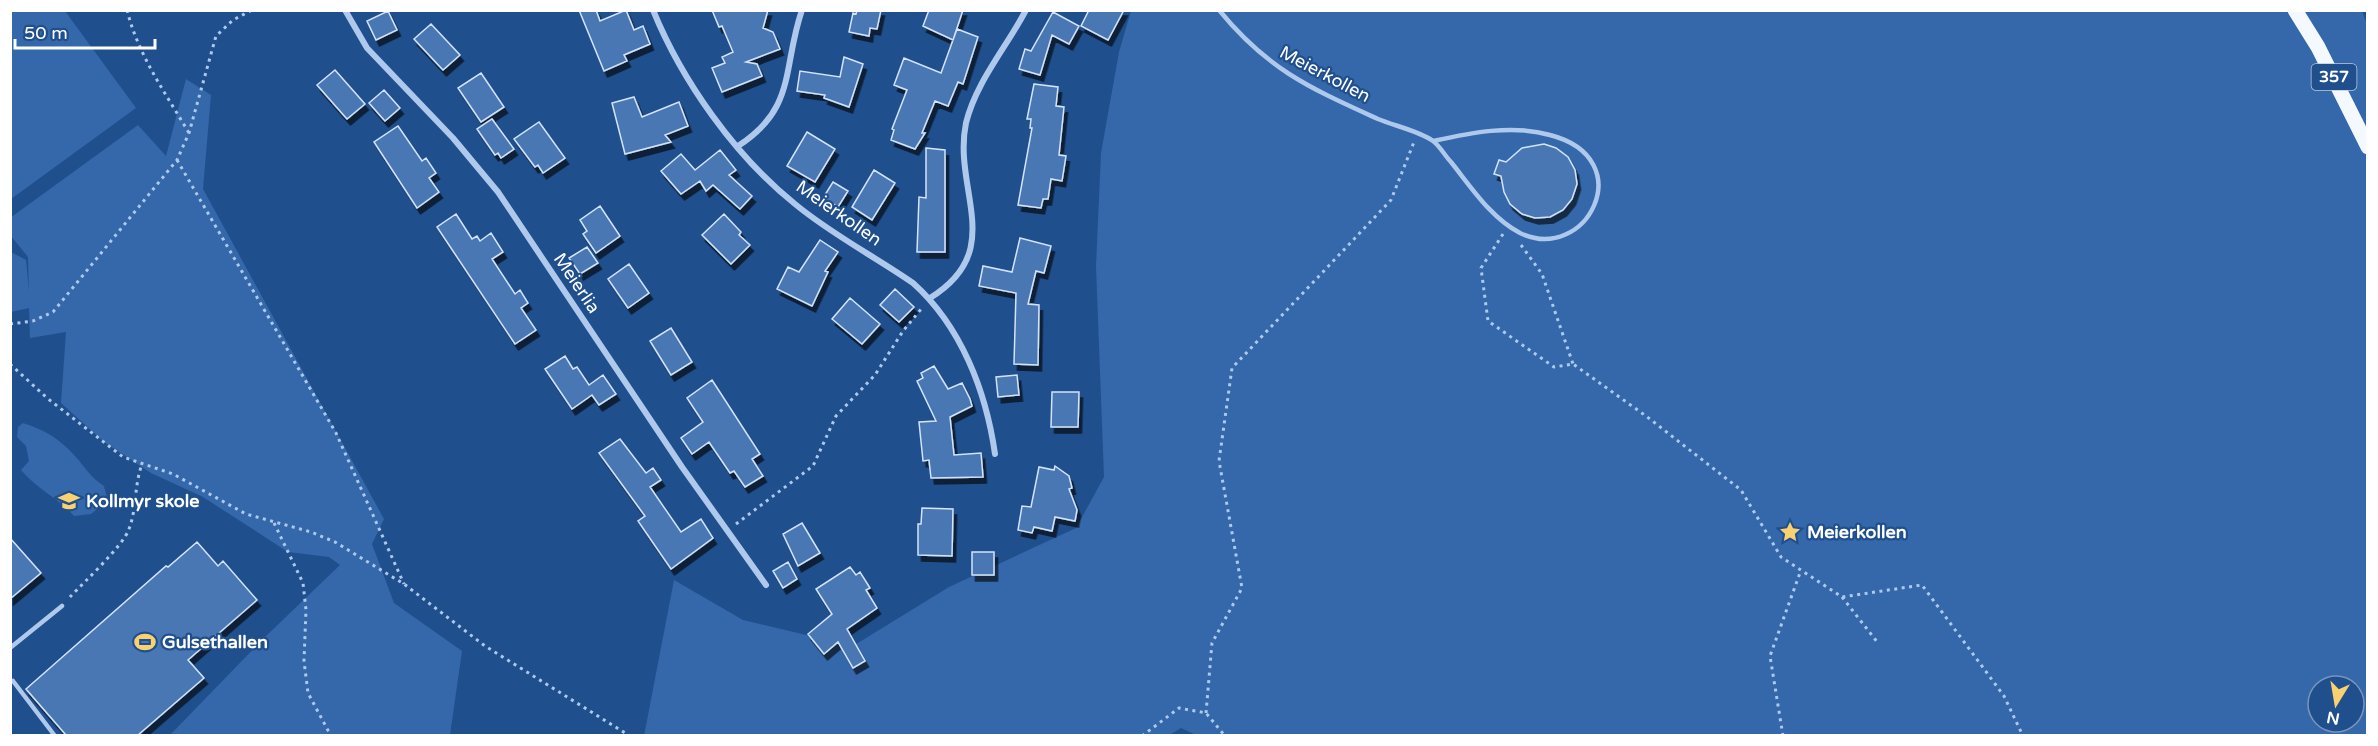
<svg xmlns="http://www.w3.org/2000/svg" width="2378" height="746" viewBox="0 0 2378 746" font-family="'Varela Round',sans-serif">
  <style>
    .green { fill: #3468aa; fill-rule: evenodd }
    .building { fill: #4977b4; stroke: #d3e4f9; stroke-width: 1.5; filter: url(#shadow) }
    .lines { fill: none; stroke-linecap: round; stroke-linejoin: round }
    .path { stroke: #aec9ec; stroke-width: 3; stroke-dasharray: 3 4.5; stroke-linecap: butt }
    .lane { stroke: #aec9ec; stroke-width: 4.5 }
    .street { stroke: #aec9ec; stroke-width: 6 }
    .primary { stroke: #f4f8ff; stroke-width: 15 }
    .labels { text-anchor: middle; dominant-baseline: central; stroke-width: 4.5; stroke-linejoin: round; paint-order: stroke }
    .shield { fill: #204f8d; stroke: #bccadd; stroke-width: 1.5 }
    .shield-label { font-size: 16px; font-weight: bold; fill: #fff }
    .street-label { font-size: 18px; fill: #fff; stroke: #204f8d }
    .poi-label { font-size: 18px; font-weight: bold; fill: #fff; stroke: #204f8d; text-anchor: start }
  </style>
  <defs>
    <filter id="shadow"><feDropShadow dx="3.5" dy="6" stdDeviation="0" flood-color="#0009"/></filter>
  </defs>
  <rect width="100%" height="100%" fill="#204f8d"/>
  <path class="green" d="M11,10l54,1 71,97 -125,91z
    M1131,11h1231l6,16 -1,708 -1169,1 -17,-8 -13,8h-524l30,-156 69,40 110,26 96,-59 127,-59 28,-51 -8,-211 5,-113 18,-101zM2318,686h36v36h-36z
    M186,79l25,16 -8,94 181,330 -12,25 22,59 68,48 -12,84h-280l96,-99 74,-71 -11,-8 -41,-5 -85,-55 -52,-24 -47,-31 -43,-39 5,-71 -36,6 -1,-30 -18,4v-60l15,8 3,31 -1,-34 -17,-21 -1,-18 128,-93 28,31z
    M23,423c22,7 37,16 52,33 10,11 16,22 29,30l4,15 -17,13 -17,2c-16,-18 -37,-27 -53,-46l8,-9 -3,-15 -9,-9 1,-10z"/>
  <path class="building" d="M579,10h17l4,11 26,-11 8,20 9,-4 7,18 -26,11 3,6 -23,10z
    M712,10h56l-5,18 10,4 7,17 -34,13 11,2 5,12 -40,16 -10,-24 13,-5 -3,-6 11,-5 -11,-26 -3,1z
    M857,10h24l-4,19 -7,-1 -1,8 -20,-4 4,-19 3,1z
    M929,10h34l-10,30 -30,-14z
    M1089,10h35l-16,30 -27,-14z
    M388,11l9,19 -21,10 -9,-19z
    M1053,12l26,14 -10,18 -17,-9 -12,40 -21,-6 6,-20 6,2z
    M431,24l29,31 -17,15 -29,-31z
    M957,29l21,8 -15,47 -5,-2 -10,24 -13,-5 -13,32h3l-10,16 -24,-9 3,-10 -2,-1 15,-39 -13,-5 10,-27 37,15z
    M844,57l19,7 -14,43 -25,-9 1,-3 -28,-4 3,-20 40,6z
    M335,70l30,34 -18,15 -30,-34z
    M481,73l23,34 -23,15 -23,-34z
    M1034,84l24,3 -2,19 8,1 -5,48 7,1 -4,25 -11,-2 -3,20h-5l-2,9 -23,-3 14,-77h-2l1,-9h-4z
    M384,90l16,18 -15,13 -16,-18z
    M634,97l8,20 37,-15 9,24 -23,9 6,7 -46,12 -13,-51z
    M492,119l22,30 -13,9 -3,-5 -3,2 -18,-26z
    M539,122l26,36 -22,15 -5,-8 -3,2 -21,-28z
    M398,126l24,35 4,-3 10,15 -7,5 10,14 -22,16 -43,-66z
    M807,132l28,17 -20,33 -28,-16z
    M1544,144l12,4 12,9 7,13 2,14 -5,15 -9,11 -13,7 -15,1 -13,-4 -12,-10 -6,-12 -3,-16 -7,-2 5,-14 7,2 16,-14z
    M926,148l19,2v102h-28l2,-55 7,1z
    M720,150l16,20 -7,5 23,21 -12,13 -27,-24 -7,6 -6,-10 -19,13 -20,-23 20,-17 14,16z
    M874,170l21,13 -23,37 -20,-13z
    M833,182l15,9 -10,16 -15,-9z
    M600,206l20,30 -24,17 -13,-19 4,-3 -7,-11z
    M456,214l16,25 5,-3 3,5 11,-8 12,19 -11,7 23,35 5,-4 8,13 -7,5 15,22 -21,14 -78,-117z
    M724,214l17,18 -2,3 11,10 -19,19 -29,-29z
    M1020,238l31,8 -7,27 -8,-2 -8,33 11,1 -1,60 -24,-1 2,-71 -37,-7 4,-20 29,6z
    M820,240l18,12 -13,19 3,1 -16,34 -35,-17 11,-22 11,5z
    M587,247l11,16 -18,11 -11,-16z
    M629,264l20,29 -21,15 -20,-29z
    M895,289l19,18 -15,15 -19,-17z
    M850,298l30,26 -18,20 -30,-25z
    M671,328l21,34 -21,13 -21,-34z
    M565,356l8,13 4,-2 12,18 14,-10 13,19 -17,11 -7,-10 -20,14 -27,-40z
    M934,366l14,23 14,-6 8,16 2,7 -22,11 4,38 27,-2 2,24 -52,1 -2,-18 -6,1 -4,-39 17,-1 -19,-40 6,-3 -2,-5z
    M1017,375l2,20 -21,2 -2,-20z
    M712,380l48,74 -8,5 11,17 -18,11 -11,-16 -4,2 -21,-31 -17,12 -11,-16 22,-16 -16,-24z
    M1052,392h27l-1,35h-27z
    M620,439l26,34 7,-5 8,12 -11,7 31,45 20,-13 12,19 -42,31 -33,-48 7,-5 -46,-63z
    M1055,466l14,10 3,12 -3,1 8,21 -2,11 -20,-4 -3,14 -18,-4 -2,6 -14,-3 4,-24 9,1 8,-40 15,3z
    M922,508l31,1 -1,47 -34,-1v-31h3z
    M802,523l18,30 -22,13 -15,-32z
    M10,538l31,35 -31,26z
    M197,542l21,24 5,-5 34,39 -69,60 16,18 -66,57h-72l-40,-46 140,-123 2,1z
    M972,552h22v23h-22z
    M788,562l9,17 -14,9 -10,-17z
    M850,567l6,8 4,-3 10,16 -4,2 11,18 -30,21 18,32 -12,7 -15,-26 -14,12 -16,-20 24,-20 -16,-25z"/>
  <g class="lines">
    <path class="path" d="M127,10c11,45 39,84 62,123
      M177,160l159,273 68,151
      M1503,234l-22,34 7,53 66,46 19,-3 73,52 95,74 40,67 61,40 80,-12 82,111 19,40
      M1521,245l21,29 31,90
      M10,324l23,-3 20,-9 124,-152 12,-27 27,-97 17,-16 19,-10
      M10,364l37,34 76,59 50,17 73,40 65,18 24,10 69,42 81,62 145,90
      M274,523l29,60 3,27 -2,51 4,32 23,43
      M736,524l77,-58 23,-50 39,-41 28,-44 19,-23
      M70,597c14,-15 53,-51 59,-68 8,-21 5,-43 13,-65
      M1842,597l36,46
      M1206,713l6,-70 30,-55 -23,-127 13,-93 159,-168 23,-58
      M1142,736l37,-28 27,5 19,23
      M1783,736l-13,-80 31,-86"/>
    <path class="lane" d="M1219,10c49,60 91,78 159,109 17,7 41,12 55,22 7,5 12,15 18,21 20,25 40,56 69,71 66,32 122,-74 30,-98 -38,-11 -80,-2 -117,6
      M10,648l52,-42
      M13,681l42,55"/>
    <path class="street" d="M345,10l22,38 86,90 45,54 184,275 84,118
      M653,10c29,71 82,146 142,194 36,30 79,52 118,79 48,43 73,108 82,171
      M738,146c59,-38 44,-78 64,-136
      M930,298c78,-48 22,-108 36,-175 10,-41 40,-75 60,-113"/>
    <path class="primary" d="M2295,10l23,37 50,100"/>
  </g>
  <defs>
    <symbol id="school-bare" viewBox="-9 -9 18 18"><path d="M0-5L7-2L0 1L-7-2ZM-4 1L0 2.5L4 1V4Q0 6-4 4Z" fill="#f9d26f" stroke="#204f8d" stroke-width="2.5" paint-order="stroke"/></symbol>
    <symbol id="sight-bare" viewBox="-9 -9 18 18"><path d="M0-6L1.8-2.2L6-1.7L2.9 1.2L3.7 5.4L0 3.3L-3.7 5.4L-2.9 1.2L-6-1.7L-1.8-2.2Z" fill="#f9d26f" stroke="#204f8d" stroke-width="2.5" paint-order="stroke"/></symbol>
    <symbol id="stadium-bare" viewBox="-9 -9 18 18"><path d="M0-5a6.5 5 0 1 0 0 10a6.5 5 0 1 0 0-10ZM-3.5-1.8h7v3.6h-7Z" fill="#f9d26f" stroke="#204f8d" stroke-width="2.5" paint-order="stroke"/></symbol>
  </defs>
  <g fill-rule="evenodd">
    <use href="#school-bare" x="54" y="486" width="30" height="30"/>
    <use href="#sight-bare" x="1775" y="517" width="30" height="30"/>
    <use href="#stadium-bare" x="130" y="627" width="30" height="30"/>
  </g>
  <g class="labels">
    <rect class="shield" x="2311.5" y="64" width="45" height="26" rx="4.5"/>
    <g class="shield-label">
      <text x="2334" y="77">357</text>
    </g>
    <g class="street-label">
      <text transform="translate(1325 74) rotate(28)">Meierkollen</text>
      <text transform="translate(839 213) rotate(35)">Meierkollen</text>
      <text transform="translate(577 283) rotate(56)">Meierlia</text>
    </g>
    <g class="poi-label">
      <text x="86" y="501">Kollmyr skole</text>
      <text x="1807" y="532">Meierkollen</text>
      <text x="162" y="642">Gulsethallen</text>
    </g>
  </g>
  <rect width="2378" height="746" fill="none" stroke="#ffffff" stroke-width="24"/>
  <g transform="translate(2336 704) rotate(191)"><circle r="28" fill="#204f8d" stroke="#7995bb" stroke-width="1.5"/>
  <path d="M0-4.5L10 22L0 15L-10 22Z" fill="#f9d26f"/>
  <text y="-9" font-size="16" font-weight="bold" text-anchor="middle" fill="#ffffff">N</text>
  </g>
  <path d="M15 39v9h140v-9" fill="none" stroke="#ffffff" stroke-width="3"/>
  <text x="24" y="39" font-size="18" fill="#ffffff" stroke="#204f8d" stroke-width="4.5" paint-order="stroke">50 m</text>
</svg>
